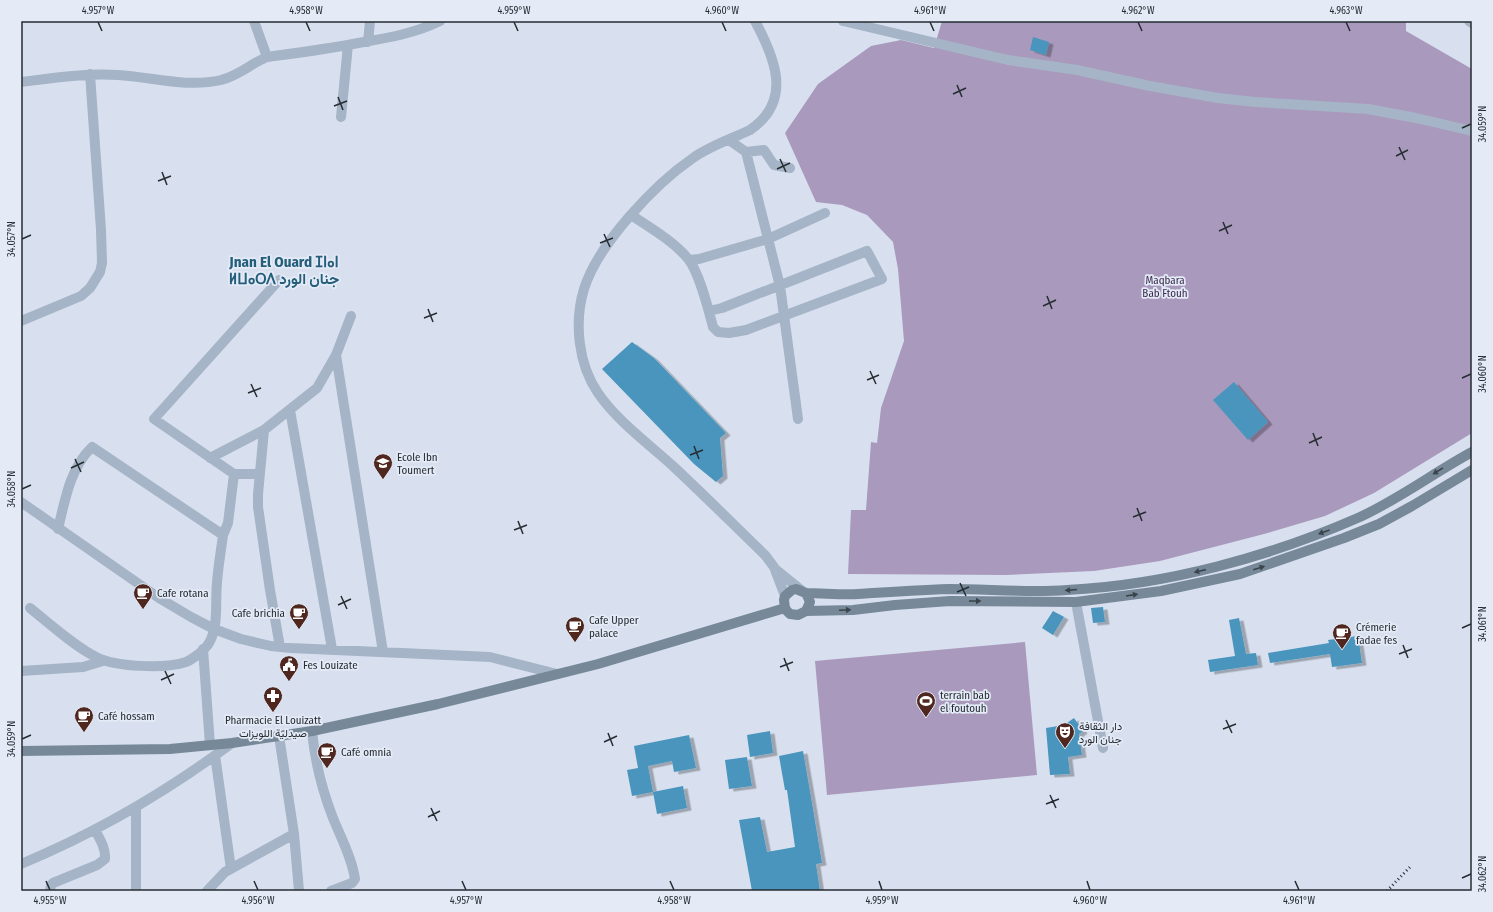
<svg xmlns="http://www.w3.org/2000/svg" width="1493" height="912" viewBox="0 0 1493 912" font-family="'Fira Sans Condensed',Vazirmatn,'Noto Sans Tifinagh',sans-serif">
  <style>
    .green { fill: #a999bc }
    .building { fill: #4895bd; filter: url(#shadow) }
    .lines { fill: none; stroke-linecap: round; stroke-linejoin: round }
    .street { stroke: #a5b4c6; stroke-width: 10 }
    .secondary { stroke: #778999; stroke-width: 10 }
    .rail { stroke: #262d32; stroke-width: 3; stroke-dasharray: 1 3; stroke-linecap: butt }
    .oneway { fill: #3a444c }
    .ticks { fill: none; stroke: #262d32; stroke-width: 1.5 }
    .labels { text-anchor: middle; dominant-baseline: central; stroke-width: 3.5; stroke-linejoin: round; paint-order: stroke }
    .park-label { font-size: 11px; fill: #3c2b4e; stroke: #e4ebf7 }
    .poi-label { font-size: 11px; fill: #262d32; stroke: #e4ebf7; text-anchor: start }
    .district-label { font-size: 15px; font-weight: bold; fill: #255e7b; stroke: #e4ebf7 }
    .neatline { fill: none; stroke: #262d32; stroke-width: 1.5 }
    .ticks-label { font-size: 10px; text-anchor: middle; fill: #262d32 }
  </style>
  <defs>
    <filter id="shadow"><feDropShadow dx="4.5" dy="2.5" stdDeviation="0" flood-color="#0004"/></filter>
  </defs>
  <rect width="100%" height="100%" fill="#d8e0ef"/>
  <path class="green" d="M942,21h464v10l66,38v364l-98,60 -49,23 -61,18 -104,27 -66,10 -88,4 -158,-1 3,-64h15l5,-68 6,1 4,-35 23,-67 -6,-72 -5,-27 -26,-27 -25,-10 -26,-3 -31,-69 33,-49 53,-38 30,-6 33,8z
    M1025,642l12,133 -210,20 -12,-134z"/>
  <path class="building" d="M1033,37l16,5 -3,13 -16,-5z
    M632,342l22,16 72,75 -6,5 3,38 -7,6 -22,-18 -92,-95z
    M1234,382l34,40 -20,18 -35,-40z
    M1103,607l2,15 -12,1 -2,-15z
    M1053,611l11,6 -11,18 -11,-7z
    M1239,618l7,36 10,-1 2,12 -48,7 -2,-12 27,-4 -6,-36z
    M1358,636l4,27 -30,4 -2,-13 -60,9 -2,-10 61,-10 -1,-3z
    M1074,718l9,13 -4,3 3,21 -14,2 2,17 -20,1 -4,-47 18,-3z
    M770,731l3,22 -23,4 -3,-22z
    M689,735l7,33 -22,4 -2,-11 -24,5 5,26 -21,4 -5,-26 11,-2 -4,-22z
    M803,751l9,52 10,60 -6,1 4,27h-68l-13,-71 21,-3 7,35 28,-5 -8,-57h-2l-6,-34z
    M747,757l5,29 -23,3 -4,-29z
    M683,786l4,22 -30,6 -4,-22z"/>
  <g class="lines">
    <path class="street" d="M755,21c20,37 38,80 -5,109 -19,9 -40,16 -57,28 -38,26 -95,86 -109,131 -10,33 -6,75 14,104 19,28 51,51 76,74 31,29 61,59 91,88l9,12 11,29
      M843,21l165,39 69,10 73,16 68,12 37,4 113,7 48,9 56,13
      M1469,21l3,2
      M368,42l2,-21
      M267,57c30,-4 61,-8 91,-14 29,-5 55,-9 82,-22
      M21,82c32,-4 65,-9 97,-7 34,2 69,13 103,5 19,-5 29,-16 46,-23l-13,-36
      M341,117l7,-72
      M729,140l17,12 18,-2 10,15 16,3
      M746,152l34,134 18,133
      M631,215c18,12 44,27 58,45 11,15 19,48 24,67l5,5 11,1 17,-3 136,-51 -15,-28 -145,57 -13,3
      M689,260l10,-1 69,-20 57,-26
      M21,321l60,-25 9,-8 10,-16 2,-9 -1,-33 -11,-156
      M336,355l47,297
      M290,410l42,239
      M264,430l-6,64v13l12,83 10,57
      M210,458l54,-28 53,-42 19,-33 15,-39
      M234,474h26
      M21,502l138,96 32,19 23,12 27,10 30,7 20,2 199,9 67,17
      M223,535l5,-12 6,-49 -80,-55 125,-139
      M775,569l26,21
      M1076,602l27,146
      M30,608c20,16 44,38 66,49 19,10 69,12 90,5 7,-3 19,-12 23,-19 10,-17 6,-41 8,-60 1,-16 4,-32 6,-48l-131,-88c-22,21 -27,53 -34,82
      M203,649l7,96
      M21,671l62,-4 20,-6
      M312,731c3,31 10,59 21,87 8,20 19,40 22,61l-3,4 -21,8
      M279,736l15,98 5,57
      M215,755l16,114
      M136,808v83
      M21,864c77,-32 144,-71 211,-121
      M50,891l1,-6 2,-2 44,-18 8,-6c1,-10 -5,-20 -10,-29
      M207,891l18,-19 69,-38"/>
    <path class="secondary" d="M806,593c17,0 35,2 52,1 30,-2 60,-4 91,-5 39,0 79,4 118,1 100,-5 202,-33 293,-73 39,-18 75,-45 112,-65
      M806,611l4,-9 -4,-9 -10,-4 -4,1 -7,6 -1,4 1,8 2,3 3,3 8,1 8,-4 47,-1 42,-5 55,-4 126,1 85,-11 79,-17 104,-36 35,-14 33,-18 60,-36
      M21,751l149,-2 62,-6 80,-12 126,-27 160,-40 187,-56"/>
    <path class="rail" d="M1387,891l23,-24"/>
  </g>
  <defs><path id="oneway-solid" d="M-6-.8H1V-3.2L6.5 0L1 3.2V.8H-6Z"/></defs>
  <g class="oneway">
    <use href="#oneway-solid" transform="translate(1438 471) rotate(148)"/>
    <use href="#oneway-solid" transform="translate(1324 532) rotate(160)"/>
    <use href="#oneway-solid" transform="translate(1259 568) rotate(-17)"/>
    <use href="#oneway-solid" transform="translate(1200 571) rotate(167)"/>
    <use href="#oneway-solid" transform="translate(1071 590) rotate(175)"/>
    <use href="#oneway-solid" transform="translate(1132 595) rotate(-9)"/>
    <use href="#oneway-solid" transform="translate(975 601)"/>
    <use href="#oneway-solid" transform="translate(845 610) rotate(-2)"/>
  </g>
  <path class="ticks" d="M98,22l4,9M306,22l4,9M514,22l4,9M722,22l4,9M930,22l4,9M1138,22l4,9M1346,22l4,9M957,85l5,12M953,94l13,-6M338,97l5,13M334,106l13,-5M1462,128l9,-4M1399,147l6,13M1396,156l12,-6M780,159l6,13M777,169l13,-6M162,172l5,13M158,181l13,-5M1223,222l5,12M1219,231l13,-6M604,234l6,13M22,239l9,-4M600,243l13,-5M1047,296l5,13M1043,306l13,-6M428,309l5,13M424,318l13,-5M870,371l6,13M1462,378l9,-4M867,380l12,-5M251,384l6,13M248,393l13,-5M1313,433l5,13M1309,443l13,-6M694,446l5,13M690,455l13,-5M75,459l6,13M71,468l13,-6M22,489l9,-4M1137,508l5,13M1133,517l13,-5M518,521l5,13M514,530l13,-5M960,583l6,13M957,592l12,-5M341,596l6,13M338,605l13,-6M1462,628l9,-4M1403,645l5,13M1399,654l13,-5M784,658l5,13M780,667l13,-5M165,671l6,13M161,680l13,-6M1226,720l6,13M1223,729l13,-5M608,733l5,13M22,739l9,-4M604,742l13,-6M1050,795l6,13M1046,804l13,-5M431,808l6,13M428,817l12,-6M1462,878l9,-4M46,881l4,9M254,881l4,9M462,881l4,9M670,881l4,9M879,881l3,9M1087,881l3,9M1295,881l4,9"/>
  <defs>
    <symbol id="school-pin" viewBox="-11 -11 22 30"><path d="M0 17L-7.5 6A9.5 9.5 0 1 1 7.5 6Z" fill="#50271f" stroke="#e4ebf7"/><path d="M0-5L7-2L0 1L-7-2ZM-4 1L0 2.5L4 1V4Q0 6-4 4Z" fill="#fff"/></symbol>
    <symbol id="cafe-pin" viewBox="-11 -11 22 30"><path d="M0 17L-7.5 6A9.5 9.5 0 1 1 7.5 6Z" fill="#50271f" stroke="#e4ebf7"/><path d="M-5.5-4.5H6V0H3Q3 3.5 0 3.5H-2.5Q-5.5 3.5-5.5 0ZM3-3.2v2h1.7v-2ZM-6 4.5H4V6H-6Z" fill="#fff"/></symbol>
    <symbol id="civic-pin" viewBox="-11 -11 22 30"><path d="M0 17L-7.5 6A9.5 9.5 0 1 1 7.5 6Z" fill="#50271f" stroke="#e4ebf7"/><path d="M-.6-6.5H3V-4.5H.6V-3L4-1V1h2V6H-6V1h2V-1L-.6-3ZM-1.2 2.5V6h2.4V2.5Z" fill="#fff"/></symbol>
    <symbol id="pharmacy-pin" viewBox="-11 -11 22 30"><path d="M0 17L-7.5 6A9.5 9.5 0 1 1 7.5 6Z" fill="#50271f" stroke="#e4ebf7"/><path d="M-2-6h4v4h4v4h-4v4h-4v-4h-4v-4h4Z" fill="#fff"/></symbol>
    <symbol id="stadium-pin" viewBox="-11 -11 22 30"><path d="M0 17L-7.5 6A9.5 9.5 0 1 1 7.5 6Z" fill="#50271f" stroke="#e4ebf7"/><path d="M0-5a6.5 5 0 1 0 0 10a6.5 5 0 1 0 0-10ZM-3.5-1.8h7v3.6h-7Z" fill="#fff"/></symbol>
    <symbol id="theatre-pin" viewBox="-11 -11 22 30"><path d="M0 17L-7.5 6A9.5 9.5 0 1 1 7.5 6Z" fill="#50271f" stroke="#e4ebf7"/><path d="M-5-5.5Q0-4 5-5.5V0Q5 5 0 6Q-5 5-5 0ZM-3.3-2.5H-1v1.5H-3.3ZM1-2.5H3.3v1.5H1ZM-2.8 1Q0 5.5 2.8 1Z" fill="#fff"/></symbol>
  </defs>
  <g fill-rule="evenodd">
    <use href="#school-pin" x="372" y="452" width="22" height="30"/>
    <use href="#cafe-pin" x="132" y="582" width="22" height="30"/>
    <use href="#cafe-pin" x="288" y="602" width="22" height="30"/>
    <use href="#cafe-pin" x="564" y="615" width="22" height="30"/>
    <use href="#cafe-pin" x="1331" y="622" width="22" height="30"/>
    <use href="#civic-pin" x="278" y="654" width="22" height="30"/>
    <use href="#pharmacy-pin" x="262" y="685" width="22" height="30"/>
    <use href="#stadium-pin" x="915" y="690" width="22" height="30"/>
    <use href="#cafe-pin" x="73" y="705" width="22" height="30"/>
    <use href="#theatre-pin" x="1054" y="721" width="22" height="30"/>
    <use href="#cafe-pin" x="316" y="741" width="22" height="30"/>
  </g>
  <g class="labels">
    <g class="park-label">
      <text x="1165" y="280">Maqbara<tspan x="1165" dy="13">Bab Ftouh</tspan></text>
    </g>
    <g class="poi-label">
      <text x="397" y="457">Ecole Ibn<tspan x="397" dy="13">Toumert</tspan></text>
      <text x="157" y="593">Cafe rotana</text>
      <text x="285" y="613" text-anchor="end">Cafe brichia</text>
      <text x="589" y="620">Cafe Upper<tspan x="589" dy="13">palace</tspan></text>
      <text x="1356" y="627">Crémerie<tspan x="1356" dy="13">fadae fes</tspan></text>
      <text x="303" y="665">Fes Louizate</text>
      <text x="940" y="695">terrain bab<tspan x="940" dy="13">el foutouh</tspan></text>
      <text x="98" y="716">Café hossam</text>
      <text x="273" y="720" text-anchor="middle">Pharmacie El Louizatt<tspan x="273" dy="13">صيدلية اللويزات</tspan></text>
      <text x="1079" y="726">دار الثقافة<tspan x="1079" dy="13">جنان الورد</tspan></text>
      <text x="341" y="752">Café omnia</text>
    </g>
    <g class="district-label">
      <text x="284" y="262">Jnan El Ouard ⵊⵏⴰⵏ<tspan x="284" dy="17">ⵍⵡⴰⵔⴷ جنان الورد</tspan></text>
    </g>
  </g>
  <rect width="1493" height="912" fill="none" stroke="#e4ebf7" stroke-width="44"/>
  <rect x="22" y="22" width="1449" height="868" class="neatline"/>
  <g class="ticks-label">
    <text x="98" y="14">4.957°W</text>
    <text x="306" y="14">4.958°W</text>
    <text x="514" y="14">4.959°W</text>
    <text x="722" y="14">4.960°W</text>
    <text x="930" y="14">4.961°W</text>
    <text x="1138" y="14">4.962°W</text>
    <text x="1346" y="14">4.963°W</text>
    <text transform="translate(1482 124) rotate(-90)" y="4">34.059°N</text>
    <text transform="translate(11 239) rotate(-90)" y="4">34.057°N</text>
    <text transform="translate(1482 374) rotate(-90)" y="4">34.060°N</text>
    <text transform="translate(11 489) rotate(-90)" y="4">34.058°N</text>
    <text transform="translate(1482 624) rotate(-90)" y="4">34.061°N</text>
    <text transform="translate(11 739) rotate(-90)" y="4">34.059°N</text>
    <text transform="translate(1482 874) rotate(-90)" y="4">34.062°N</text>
    <text x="50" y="904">4.955°W</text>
    <text x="258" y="904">4.956°W</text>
    <text x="466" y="904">4.957°W</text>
    <text x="674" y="904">4.958°W</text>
    <text x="882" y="904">4.959°W</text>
    <text x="1090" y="904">4.960°W</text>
    <text x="1299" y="904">4.961°W</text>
  </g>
</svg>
